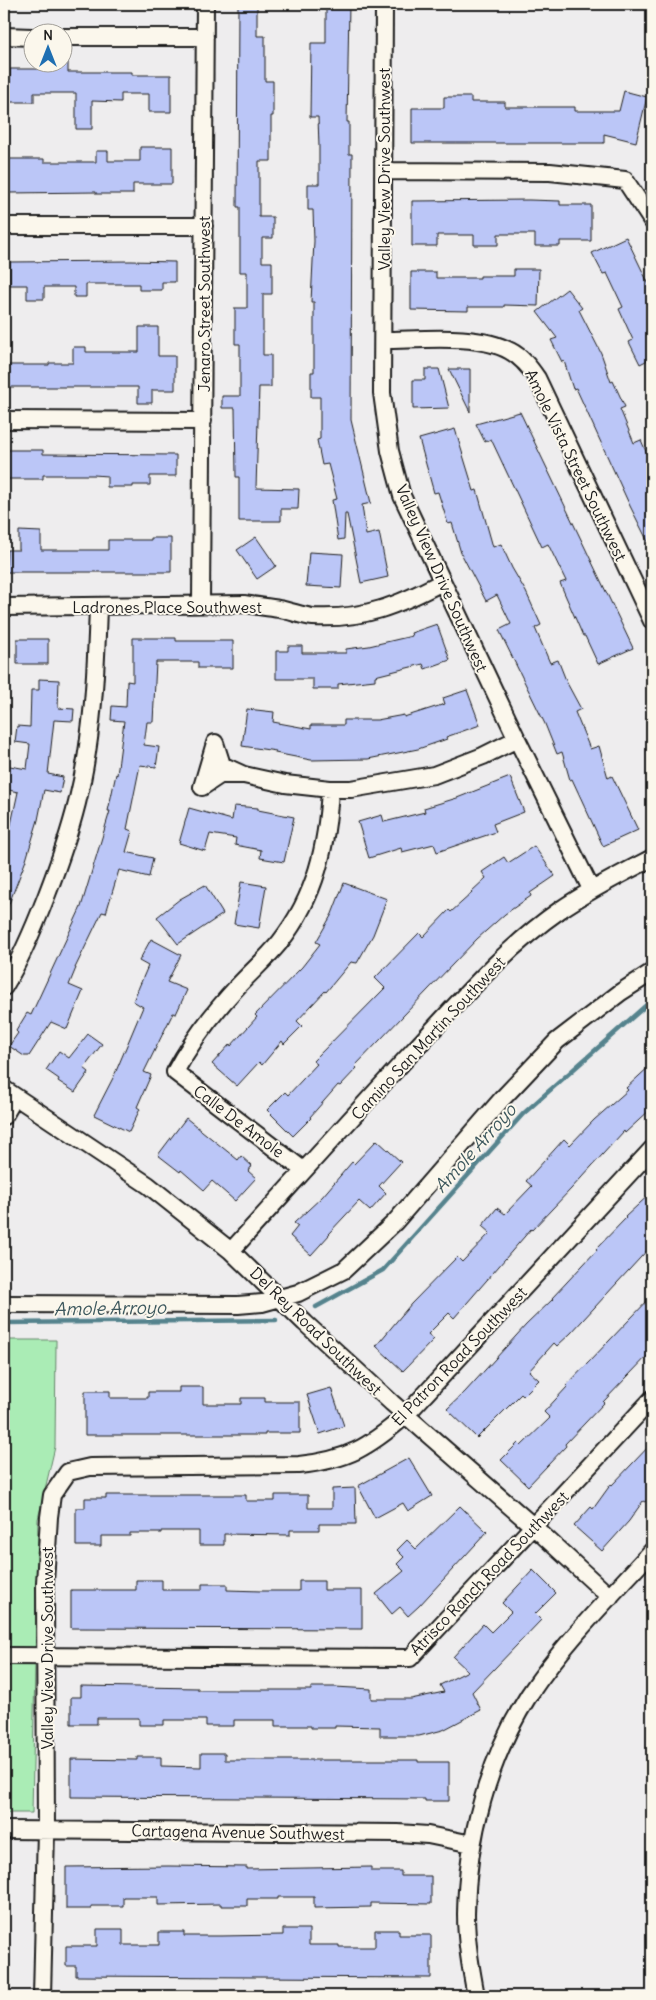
<svg xmlns="http://www.w3.org/2000/svg" width="656" height="2000" viewBox="0 0 656 2000" font-family="Delius,sans-serif">
  <style>
    .green { fill: #aaecb5; stroke: #638468 }
    .lines { fill: none; stroke-linecap: round; stroke-linejoin: round }
    .stream { stroke: #54838d; stroke-width: 4.5 }
    .building { fill: #bbc6f7; stroke: #1c1c1c }
    .minor-casing { stroke: #1c1c1c; stroke-width: 20 }
    .minor { stroke: #fbf7ec; stroke-width: 16 }
    .labels { text-anchor: middle; dominant-baseline: central; stroke-width: 4; stroke-linejoin: round; paint-order: stroke }
    .street-label { font-size: 16px; fill: #1c1c1c; stroke: #fbf7ec }
    .water-label { font-size: 18px; font-style: italic; fill: #3d585e; stroke: #fbf7ec }
  </style>
  <rect width="100%" height="100%" fill="#eeedee"/>
  <filter id="ink" filterUnits="userSpaceOnUse"><feTurbulence type="fractalNoise" baseFrequency=".02" numOctaves="2"/><feDisplacementMap in="SourceGraphic" scale="10" xChannelSelector="R" yChannelSelector="G"/><feConvolveMatrix kernelMatrix="1 2 1 2 8 2 1 2 1" color-interpolation-filters="sRGB"/></filter>
  <g filter="url(#ink)">
    <path class="green" d="M4,1340h52v3l-1,104 -17,72 -6,294h-28z"/>
    <g class="lines">
      <path class="stream" d="M316,1307l67,-37 140,-156 129,-114
        M4,1323l272,-3"/>
    </g>
    <path class="building" d="M238,4h19v32h8v45h8v35h-2v45h-12v56h14v21h-11v24h10v32h-9v61h8v32h-12l-3,101 43,1 -1,20h-17v12h-42v-44h-3l-1,-69h-13v-12h18v-52h-5v-36h12v-36h-7v-65h-3z
      M326,4h23l-2,118h2v32h3l-1,266 20,83 -9,2 4,30 13,-3 9,45 -27,6 -14,-69h-2l-1,25 -6,1 -6,-40 5,-1 -9,-35 -6,1 -5,-25 3,-1v-42h-9v-25h3v-70h-3l3,-61 -1,-31h-5v-26h11v-37l-1,-30h-8l1,-74h15z
      M49,62h19v10h64v3h39v37h-22v-18h-28v8l-29,-1v28h-16v-36h-42v9h-24v-33h39z
      M624,91l23,6 -11,45 -32,-8v9h-192v-35h32v-11h27v5h34v5h70v4h44z
      M140,147h32v37h-39v10h-37v-2l-87,1v-34h35v3h52v-11h12v10h32z
      M529,200l31,1v4h31v36h-31v5h-25v-12h-37v11h-24v-10h-37v11h-25v-45z
      M626,237l26,54v67l-12,6 -11,-22 4,-2 -14,-31 4,-2 -16,-34 -4,1 -11,-21z
      M131,261l44,1v20h-13v8h-23v-6h-53v13h-12v-10h-30v12h-17v-14h-17v-23z
      M514,269h25l-1,37 -34,-1v2h-36v4l-57,-1v-38h25v6h44v-2h34z
      M567,289l15,19 -3,2 22,43 10,29 2,-1 12,26 -5,2 14,34 7,-3 10,23 -3,1 4,9v77l-22,-44 -54,-118 -3,1 -9,-28 -2,1 -11,-22 6,-2 -20,-26z
      M139,327h19v29h17v34h-23v13h-14v-16h-131v-22h42v-2h24v-16h13v5h53z
      M425,369h14l10,39 -36,1v-29h12z
      M449,369h21v43z
      M520,412l113,236 -35,16 -13,-28h-2l-23,-53 6,-2 -18,-37 -6,3 -51,-108 -6,3 -9,-18z
      M455,429l19,62 3,-1 16,57 8,-3 11,24 14,24 15,33 -6,3 15,35 8,-3 9,23 14,26 -6,3 15,37 9,-3 9,32 4,-2 26,54 -35,16 -31,-67 -2,1 -8,-28 -5,2 -12,-30 -46,-94 12,-6 -14,-29 -11,6 -25,-48 -9,-30 -4,1 -10,-32 -4,1 -15,-54z
      M7,450h36v4l133,1v21h-26v9h-17v2h-26v-11l-13,-1h-51v4h-36z
      M19,531l22,1v18h67v-10h43v-2h20v34h-165l1,-22h12z
      M256,537l20,29 -19,13 -20,-29z
      M309,552l34,2 -2,34 -35,-2z
      M437,624l13,36 -25,9 -2,-5 -48,12v4l-37,4v5h-25v-10h-37v-28h12v-5h14v7h44v-4l23,-3 43,-10 -1,-3z
      M133,638h43v3h57v27h-35v-6h-42l-3,60h-6l-3,23 15,2 -3,20 -16,-2 -13,64 5,2 -6,21 27,6 -4,19 -30,-7 -13,43 -4,-1 -27,56h1l-7,17 14,6 -16,38 -16,-7 -22,34h-5l-15,-10 9,-13 -2,-2 11,-18 4,2 50,-108 29,-96h-2l8,-37 1,1 7,-54 -13,-1 1,-14 14,1 1,-26 6,1z
      M17,639h31v25h-31z
      M39,679l20,1 -1,28 16,1 -1,12 -19,-1 -6,54 15,3 -3,16 -16,-3 -6,30 -12,40 -21,54 -1,-87 6,2 8,-37 -14,-3v-24l23,4 3,-25 -15,-2 2,-16 13,1 1,-37h8z
      M467,690l13,35 -34,12 1,2 -29,10 -50,10 -57,1 -36,-7 1,-2 -34,-5 5,-37 27,3 -1,10 38,7v-4h33v-5h33l27,-5v2l41,-13 -2,-6z
      M510,777l14,35 -31,12 3,8 -59,20 -3,-8 -32,8 -1,-4 -32,10 -11,-36 24,-7 2,7 41,-10 -1,-4 33,-10z
      M234,806l24,2v2l36,7 -10,45 -24,-4 1,-8 -26,-5 1,-7 -26,-4 -5,17 -26,-8 10,-35 43,12z
      M534,846l21,30 -25,17 1,3 -26,18 -28,25 -122,127 2,2 -17,18 -2,-1 -28,32 1,1 -18,18 -26,-26 18,-18 3,3 29,-31 -4,-3 72,-73 -10,-10 44,-45 4,4 26,-27 2,2 21,-19 -1,-1 15,-14 -4,-6 22,-15 4,6z
      M241,882l25,4 -7,42 -25,-4z
      M344,883l43,16 -14,36 -16,28 -6,-1 -25,30 -1,-1 -28,30 5,5 -18,18 -2,-3 -20,24 -3,-3 -22,24 -25,-22 18,-20 1,2 26,-29 -2,-2 47,-48 18,-23 -4,-2 16,-28z
      M205,885l18,29 -45,30 -21,-27 23,-18z
      M151,939l30,16 -14,27 20,8 -11,24 -3,-1 -29,59 7,3 -14,32 3,2 -11,23 -35,-17 20,-39 29,-69 -10,-6 15,-35 -9,-5z
      M88,1034l14,10 -18,24 5,4 -14,20 -17,-11 1,-2 -13,-9 13,-19 10,7z
      M652,1064v44l-27,25 -1,-2 -53,58 -39,41 -1,-1 -77,89 -5,-5 -21,21 6,5 -31,32 -27,-25 35,-42 46,-47 5,5 28,-29 -8,-7 15,-18 8,6 27,-28 -6,-5 38,-42 6,6 24,-25 34,-30 -2,-2z
      M186,1118l52,42 3,-4 11,10 -4,5 8,7 -21,23 -23,-20 -8,9 -23,-20 -1,2 -22,-17z
      M377,1140l24,22 -22,24 7,7 -16,18 -11,-10 -30,32 1,1 -19,21 -21,-19 8,-10 -4,-3 28,-26 30,-35 2,2z
      M652,1192v53l-81,88 -14,13 -3,-3 -25,28 10,9 -16,16 -2,-2 -44,44 -30,-29 18,-17 61,-67 27,-26 -1,-1 45,-48 -1,-1 30,-31 -1,-1z
      M652,1296v55l-49,51 1,1 -39,41 1,2 -38,40 -27,-26 17,-17 3,3 29,-28 -6,-6 23,-25 -1,-1z
      M179,1387h24v17h38v-6h24v4h35v31h-35v2h-180v-44h25v7h38v-6h31z
      M331,1388l13,38 -24,8 -13,-39z
      M652,1443v51l-7,8 -2,-1 -14,20 -27,30 -28,-25 17,-19 2,2 18,-25 1,1z
      M409,1458l23,38 -24,15 -5,-8 -28,15 -17,-32z
      M355,1488l1,36h-37v6h-29v5l-66,-1v11h-25v-14h-38v2h-31v3h-29v10h-25v-38h9v-10h21v-3h140v6h29v-6h33v13h24v-19z
      M460,1506l27,26 -68,74 -11,10 -8,-9 -8,7 -16,-20 28,-23 -7,-7 7,-7 -7,-7 10,-10 9,9z
      M533,1570l23,23 -21,21 6,6 -69,72 9,18 -38,20 -24,6h-39v-9l-45,-1v2h-24v-2h-36v-6h-41v6h-28v-6h-42v5h-25v-7h-42v6h-26v-27h10v-11l117,2v2h113v-3h24l36,2v10h40l33,-7 -4,-7 28,-14 -15,-14 30,-33 8,8 20,-20 -9,-9z
      M136,1580h26v10h40v-6h25v6l34,1h38v-10h25v9h38v39l-291,-1v-38h65z
      M201,1753h24v7h193v2h31v39h-24v-2l-354,-2v-38l66,1v-3h24v9l40,1z
      M169,1866l78,1v2l124,-2v4h30v5h30v28l-60,-1v4l-57,1v-11h-36v2h-31v7h-26v-2l-63,1v-8h-35v9h-32v3h-25v-42z
      M97,1929h26v16h36v-13h25v4h37l62,-1v-6h26v16h30v2h36v-17h24v5h32v43l-355,-2v-10h-10v-20h31z"/>
    <g class="lines">
      <defs>
        <path id="minor" d="M384,4l-2,389 8,58 12,45 115,243 74,150
          M4,36l28,1
          M62,37h143
          M384,171l166,1 75,8 27,41
          M4,226h200
          M383,340c37,0 94,-7 127,11 12,6 20,17 27,27l115,243
          M4,420l199,1
          M201,604l4,-600
          M4,607l241,-3c11,2 23,3 34,5 12,2 23,7 34,8 50,3 86,-12 129,-35
          M244,775l-22,-10 -7,-22 -13,44 18,-12h24l41,9 45,5h21l83,-14 49,-19 34,-17
          M4,987c17,-28 30,-59 42,-90 12,-31 23,-62 31,-94 16,-64 19,-132 21,-197
          M4,1089l144,96 83,66 74,72 87,80 142,124 76,70
          M4,1116l11,-19
          M303,1170l-128,-98c17,-32 38,-59 63,-86 14,-15 29,-28 42,-44 36,-46 47,-96 50,-153
          M231,1251c61,-67 122,-135 184,-202 45,-48 90,-101 145,-139 29,-20 61,-36 92,-52
          M4,1304l234,1 24,-2 36,-10 46,-23 51,-48 106,-122 56,-59 64,-49 31,-20
          M4,1656l406,2 242,-259
          M4,1830l394,3 30,2 44,9
          M42,1996l4,-166 -1,-247 4,-66 3,-22 16,-23 22,-5 209,-2c49,-5 70,-18 106,-49l247,-267
          M476,1996c-5,-27 -10,-54 -10,-82 1,-76 22,-155 63,-219 35,-53 81,-98 123,-144"/>
      </defs>
      <use href="#minor" class="minor-casing"/>
      <use href="#minor" class="minor"/>
    </g>
  </g>
  <g class="labels">
    <g class="street-label">
      <text transform="translate(384 169) rotate(-90)">Valley View Drive Southwest</text>
      <text transform="translate(204 304) rotate(-90)">Jenaro Street Southwest</text>
      <text transform="translate(576 465) rotate(64)">Amole Vista Street Southwest</text>
      <text transform="translate(442 578) rotate(66)">Valley View Drive Southwest</text>
      <text x="167" y="607">Ladrones Place Southwest</text>
      <text transform="translate(428 1038) rotate(-47)">Camino San Martin Southwest</text>
      <text transform="translate(239 1121) rotate(37)">Calle De Amole</text>
      <text transform="translate(316 1331) rotate(44)">Del Rey Road Southwest</text>
      <text transform="translate(459 1356) rotate(-46)">El Patron Road Southwest</text>
      <text transform="translate(489 1573) rotate(-46)">Atrisco Ranch Road Southwest</text>
      <text transform="translate(47 1648) rotate(-90)">Valley View Drive Southwest</text>
      <text transform="translate(238 1832) rotate(1)">Cartagena Avenue Southwest</text>
    </g>
    <g class="water-label">
      <text transform="translate(475 1148) rotate(-48)">Amole Arroyo</text>
      <text transform="translate(110 1308) rotate(-1)">Amole Arroyo</text>
    </g>
  </g>
  <rect width="656" height="2000" fill="none" stroke="#fbf7ec" stroke-width="20"/>
  <rect x="10" y="10" width="636" height="1980" fill="none" stroke="#1c1c1c" stroke-width="2" filter="url(#ink)"/>
  <g transform="translate(48 48)"><circle r="24" fill="#fbf7ec" stroke="#a29f99"/>
  <path d="M0-4L9 19L0 12L-9 19Z" fill="#1f6fb2"/>
  <text y="-8" font-size="14" font-weight="bold" text-anchor="middle" fill="#1c1c1c">N</text>
  </g>
</svg>
